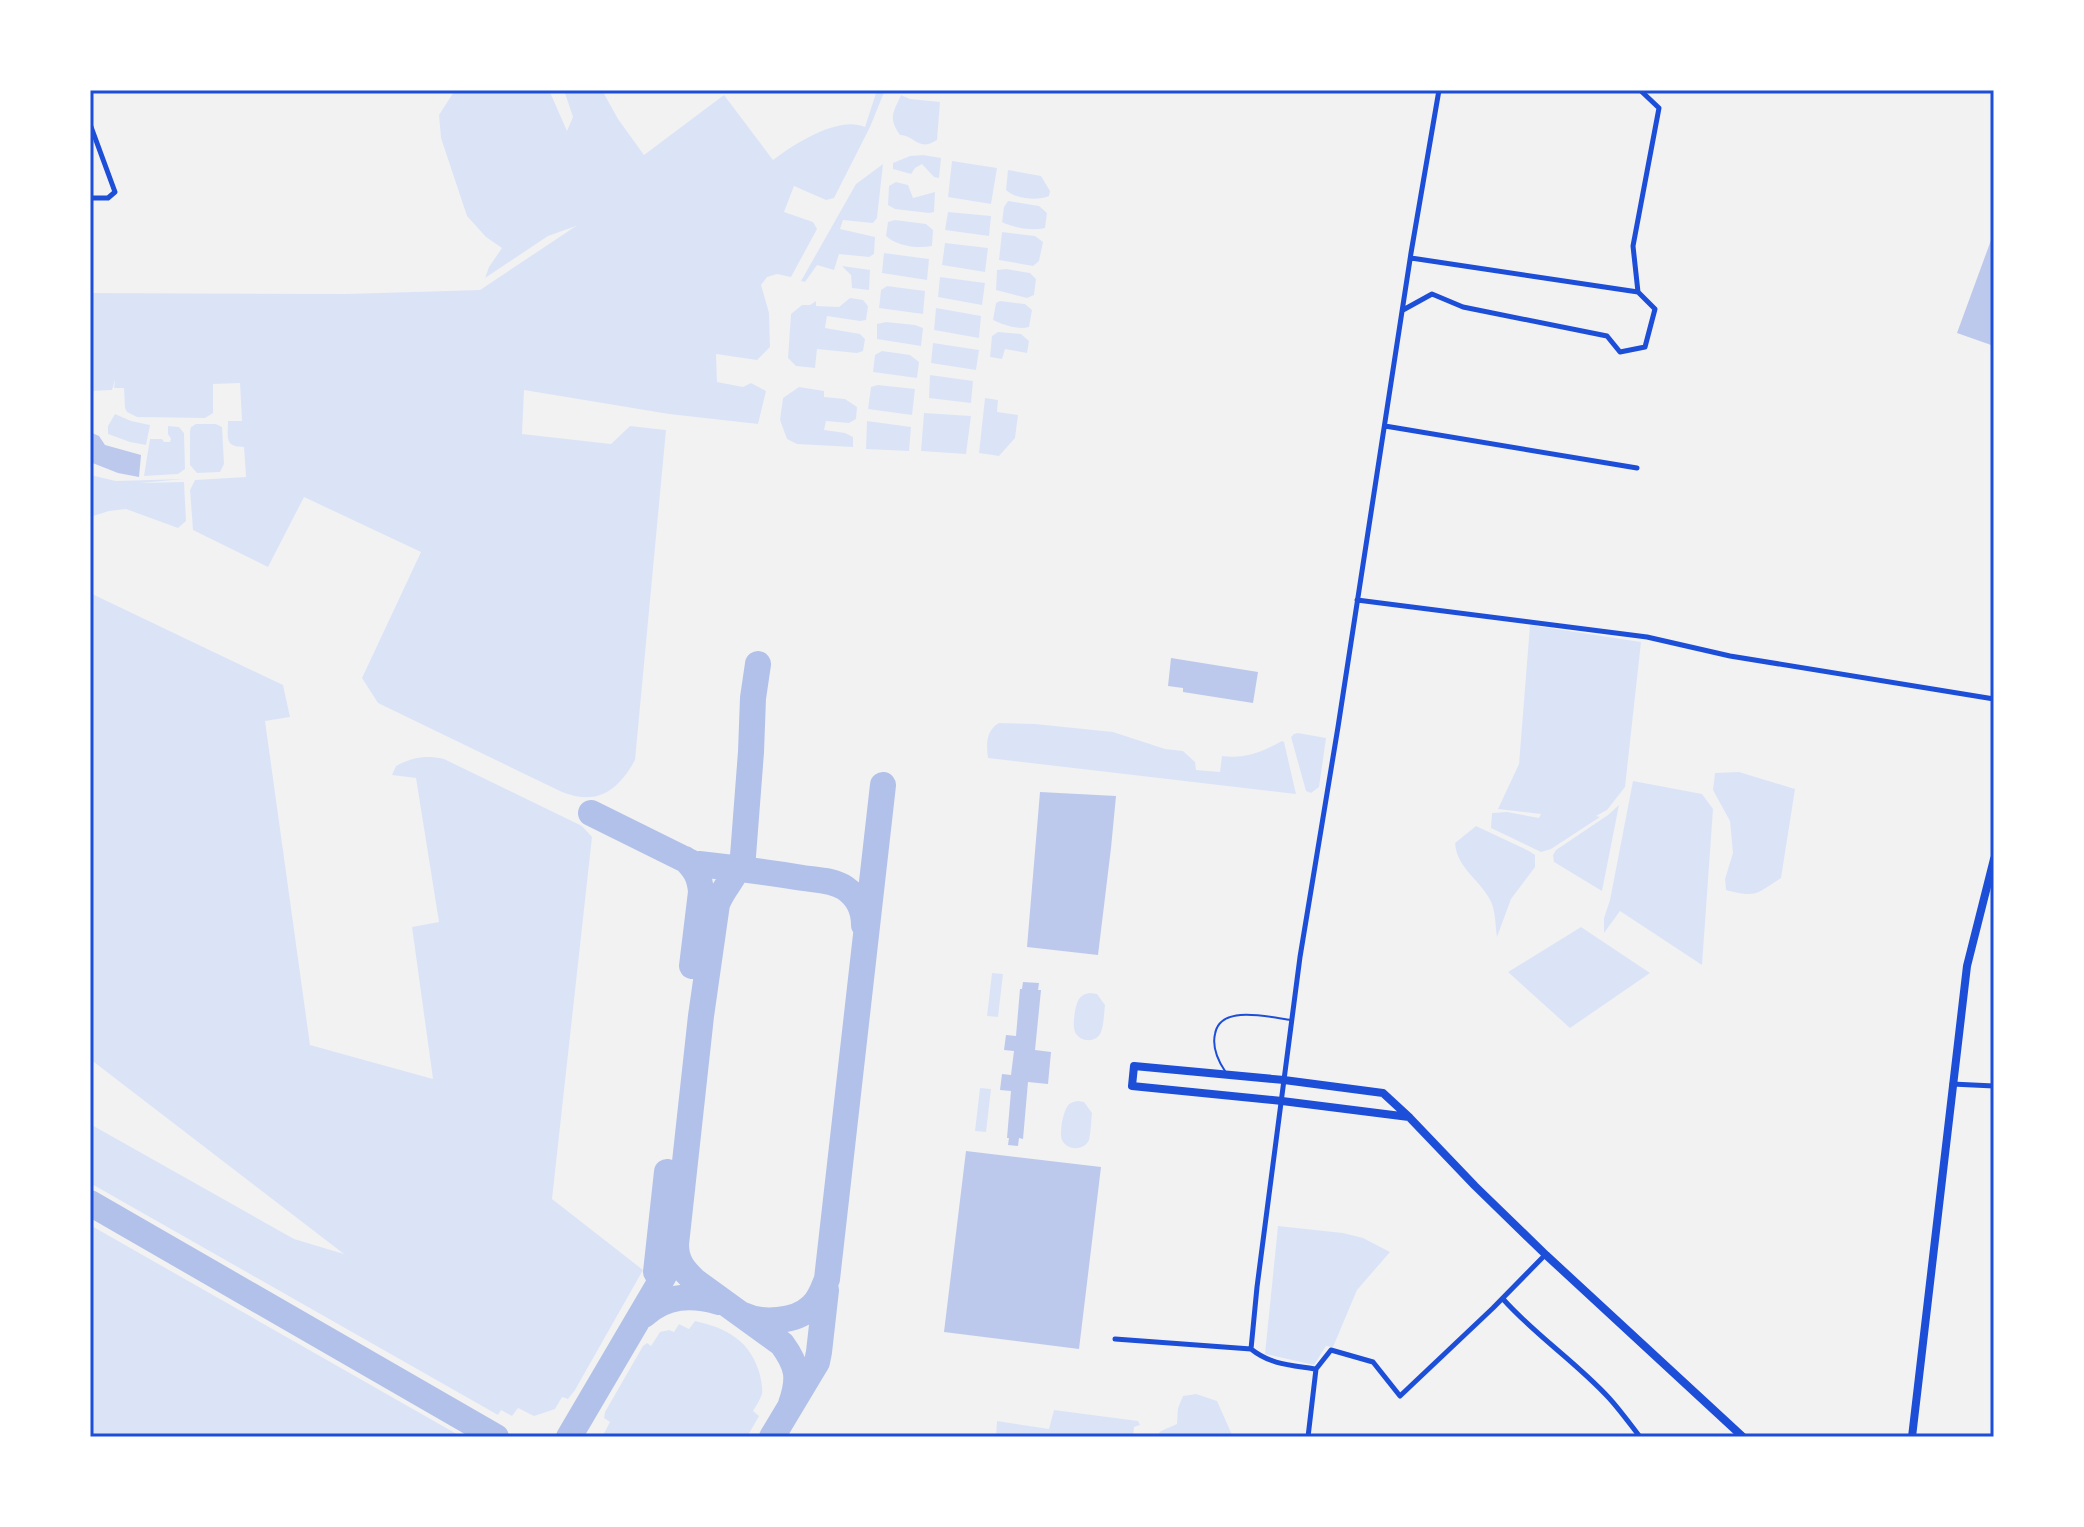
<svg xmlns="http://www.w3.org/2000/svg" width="2084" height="1527" viewBox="0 0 2084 1527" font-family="'Sofia Sans Condensed',sans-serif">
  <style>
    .green { fill: #dbe4f7 }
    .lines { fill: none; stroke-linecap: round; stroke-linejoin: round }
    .taxiway { stroke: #b2c1ea; stroke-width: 26 }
    .building { fill: #bdc9ec }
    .service { stroke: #1d4ed8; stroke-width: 2 }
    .minor { stroke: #1d4ed8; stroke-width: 5 }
    .primary { stroke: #1d4ed8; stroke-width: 8 }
    .trunk { stroke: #1d4ed8; stroke-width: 8 }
    .neatline { fill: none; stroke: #1d4ed8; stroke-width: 3 }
  </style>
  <rect width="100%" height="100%" fill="#f2f2f2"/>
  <path class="green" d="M455,90h94l18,41 6,-14 -9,-27h38l16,29 26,36 80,-60 49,65c21,-16 66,-45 92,-33l12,-37h8l-15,37 -36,71 -8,2 -32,-14 -10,26 29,10 4,7 -26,48 -14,-3 -10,3 -6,8 8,28 1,34 -13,13 -41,-6 1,28 26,5 8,-4 15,8 -8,33 -89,-10 -145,-24 -2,44 89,10 19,-18 36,4 -31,330c-17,31 -38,46 -73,32l-184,-89 -16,-25 59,-126 -117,-55 -36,70 -75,-37 -3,-40 5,-10 51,-3 -2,-30c-20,0 -16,-9 -16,-26h14l-2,-38 -27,1v29l-8,5 -68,-1 -10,-5 -2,-4 -1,-20h-10l1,-8 -3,10 -22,1v-98l256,1 134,-4 96,-64 -28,10 -63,42 4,-11 13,-19 -16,-11 -19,-21 -26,-78 -2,-23z
    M901,95l9,4 30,3 -3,38c-19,12 -21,-4 -37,-5 -12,-17 -7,-22 1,-40z
    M923,155l18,3 -2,20 -5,-1 -12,-13 -7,4 -4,6 -18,-5v-6l17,-7z
    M952,161l45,7 -6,36 -43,-7z
    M883,164l-6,54 -4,5 -30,-3 -3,9 35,8 -1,17 -5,3 -30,-3 -5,16 -17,-5 -12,17 -4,-1 55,-97z
    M1008,170l33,6 9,15 -1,5c-11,5 -34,3 -43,-6z
    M896,182l12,3 5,13 22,-6 -1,20 -5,1 -34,-4 -7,-4 1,-19z
    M1008,201l31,5 8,7 -2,15c-12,3 -31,0 -43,-6l2,-15z
    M948,212l43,4 -2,20 -44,-6z
    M895,220l31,4 7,6 -1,16c-15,3 -35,0 -46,-10l2,-14z
    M1002,232l33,4 8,6 -4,19 -6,5 -34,-6z
    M945,243l43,5 -3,24 -43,-7z
    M884,253l45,6 -2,21 -45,-7z
    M842,266l28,4 -1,20 -17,-2 -1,-13z
    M1006,269l24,4 6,6 -2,16 -7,3 -31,-8 1,-20z
    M940,277l45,6 -3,22 -44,-8z
    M887,286l38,5 -2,23 -44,-6 2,-18z
    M850,298l13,2 5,6 -2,14 -6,1 -33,-5 -2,12 35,6 5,5 -2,12 -6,2 -40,-4 -2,19 -19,-2 -8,-8 3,-44 11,-9h8l6,-4v5l23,1z
    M1000,301l25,3 7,6 -3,17c-11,3 -26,-2 -36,-7l3,-17z
    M936,308l45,8 -2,22 -45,-8z
    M886,322l29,3 8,3 -2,18 -44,-7v-15z
    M998,332l23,2 8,7 -2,12 -22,-4 -3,10 -12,-2 2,-21z
    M933,343l46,7 -3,20 -45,-7z
    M882,351l28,4 9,7 -2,16 -44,-6 2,-17z
    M930,375l43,6 -2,22 -42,-5z
    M878,385l37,4 -3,26 -44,-6 3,-22z
    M799,387l25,4v6l21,2 12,8 -1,12 -7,4 -23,-2 -2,9 21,3 8,4v10l-56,-3 -10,-5 -7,-19 3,-22z
    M985,398l13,2 -1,12 21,3 -3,23 -16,18 -20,-3z
    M924,413l47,3 -5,38 -45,-3z
    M115,414l16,7 19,4 -4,20 -16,-3 -22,-8v-8z
    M867,421l44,6 -2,24 -43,-2z
    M196,424h20l6,3 2,37 -4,8 -23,1 -7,-8v-34l1,-4z
    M168,426l11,1 5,6 1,36 -7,5 -34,2 6,-37h12l2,3h6l1,-3 -3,-5z
    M90,475l26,6 68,-2 -44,4 44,-1 2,39 -8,7 -52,-19 -17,2 -19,6z
    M90,593l193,92 7,32 -25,4 45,324 123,34 -21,-152 27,-5 -23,-144 -24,-3 4,-9c17,-9 29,-11 48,-7l138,67 10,11 -40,362 91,71 -68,120 -7,9 -6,-2 -7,12 -21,7 -16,-8 -6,8 -11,-6 -3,5 -408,-232v-59l204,115 50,15 -254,-195z
    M1530,625l111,17 -16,145 -18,23 -11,6 4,1 -49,32 -10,3 -50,-24 1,-15 15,-1 32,6 2,-4 -43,-5 21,-45z
    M999,723l36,1 78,8 52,17 18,2 12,11 1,8 24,2 2,-16c24,3 40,-4 60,-15l2,1 12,52 -308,-36c-2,-13 -2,-28 11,-35z
    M1298,733l28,5 -7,49 -8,6 -5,-2 -15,-54 3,-3z
    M1739,772l56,17 -14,89c-25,16 -25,20 -55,12l-1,-11 8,-26 -3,-32 -17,-31 2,-17z
    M1633,781l69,13 11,15 -11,156 -82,-54 -16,22v-15l6,-18z
    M1619,805l-17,86 -48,-29 -1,-7 3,-5 52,-35z
    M1476,826l53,25 6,4v12l-24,32 -14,38c-2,-12 -1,-28 -8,-39 -11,-20 -32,-30 -34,-55z
    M1581,927l69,46 -80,55 -62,-56z
    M992,973l11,1 -5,43 -11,-1z
    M1090,993l7,1 8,11c-1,8 -1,19 -4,27 -4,11 -21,11 -26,0 -3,-7 0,-27 4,-33 4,-5 6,-5 11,-6z
    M980,1088l11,1 -5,43 -11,-1z
    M1078,1101l6,1 8,11c-1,8 -1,19 -3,27 -5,11 -22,11 -27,0 -3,-7 1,-27 5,-33 3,-5 6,-5 11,-6z
    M90,1225l372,212h-372z
    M1278,1226l65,7 20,5 27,14 -33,38 -24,57 -7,-1 -12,19 -49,-11z
    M695,1321c32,7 56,20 65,54 1,6 3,12 2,19 -2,6 -6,12 -9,17l6,5 -12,21h-145l8,-15 -6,-4 1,-6 38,-66 4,-3 4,3 9,-14 9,-2 5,2 5,-8 10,5z
    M1196,1394l21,7 16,36h-39l-9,-3 -4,3h-26l6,-6 16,-7 1,-16 5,-12z
    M1054,1410l84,11 2,4 -6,2 -1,10h-137l1,-16 52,8z"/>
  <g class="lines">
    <path class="taxiway" d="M591,813l109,54
      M685,859c10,10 15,18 16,33l-9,74
      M699,864c35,4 69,8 104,14 14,2 30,2 42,10 13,9 19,22 19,37
      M90,1203l406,234
      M676,1244c0,17 7,26 19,37l87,63c16,22 18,34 9,60
      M656,1272l11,-100
      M644,1315c22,-20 47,-21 75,-13
      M743,1315c18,9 53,7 68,-8 9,-7 12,-18 16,-28l56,-494
      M569,1437l97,-165 10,-28 25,-228 16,-112c7,-18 21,-29 26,-48l8,-104 2,-54 5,-34
      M772,1437l45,-75 2,-10 7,-62"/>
  </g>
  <path class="building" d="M1994,232v114l-37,-13z
    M90,432l9,4 6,9 36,10 -2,22 -21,-4 -28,-11z
    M1171,658l87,14 -5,31 -70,-11v-4l-15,-2z
    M1040,792l76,4 -5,52 -13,107 -71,-8z
    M1023,982l16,1 -1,7h3l-6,60 16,2 -3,32 -20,-2 -5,57 -4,-1 -1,8 -10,-1 1,-7h-2l4,-47 -11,-1 2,-16 9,1 3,-24 -10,-1 2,-15 10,1 4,-47h2z
    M966,1151l135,16 -22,182 -135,-17z"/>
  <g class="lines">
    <path class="service" d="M1225,1071c-8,-12 -13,-24 -10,-37 5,-30 54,-17 76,-14"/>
    <path class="minor" d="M90,124l25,68 -7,6h-18
      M1638,292l-5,-46 26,-138 -19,-18
      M1403,310l29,-16 31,13 144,29 13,16 25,-5 10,-38 -17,-17 -227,-34
      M1385,426l252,42
      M1357,600l290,37 83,19 264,43
      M1952,1084l42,2
      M1503,1299c32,36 73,63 106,99 11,12 21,26 31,39
      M1115,1339l136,10c20,16 40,16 65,20l15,-19 42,12 27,34 93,-88 52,-53
      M1251,1349l6,-62 43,-330 38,-230 73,-474 28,-163
      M1308,1437l8,-68"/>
    <path class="primary" d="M1409,1117l-127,-16 -150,-15 2,-20 150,14 99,13 26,24 66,69 71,69 197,182"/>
    <path class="trunk" d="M1912,1437l55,-471 27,-107"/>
  </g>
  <rect width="2084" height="1527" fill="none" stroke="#ffffff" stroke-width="184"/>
  <rect x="92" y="92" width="1900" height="1343" class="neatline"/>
</svg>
